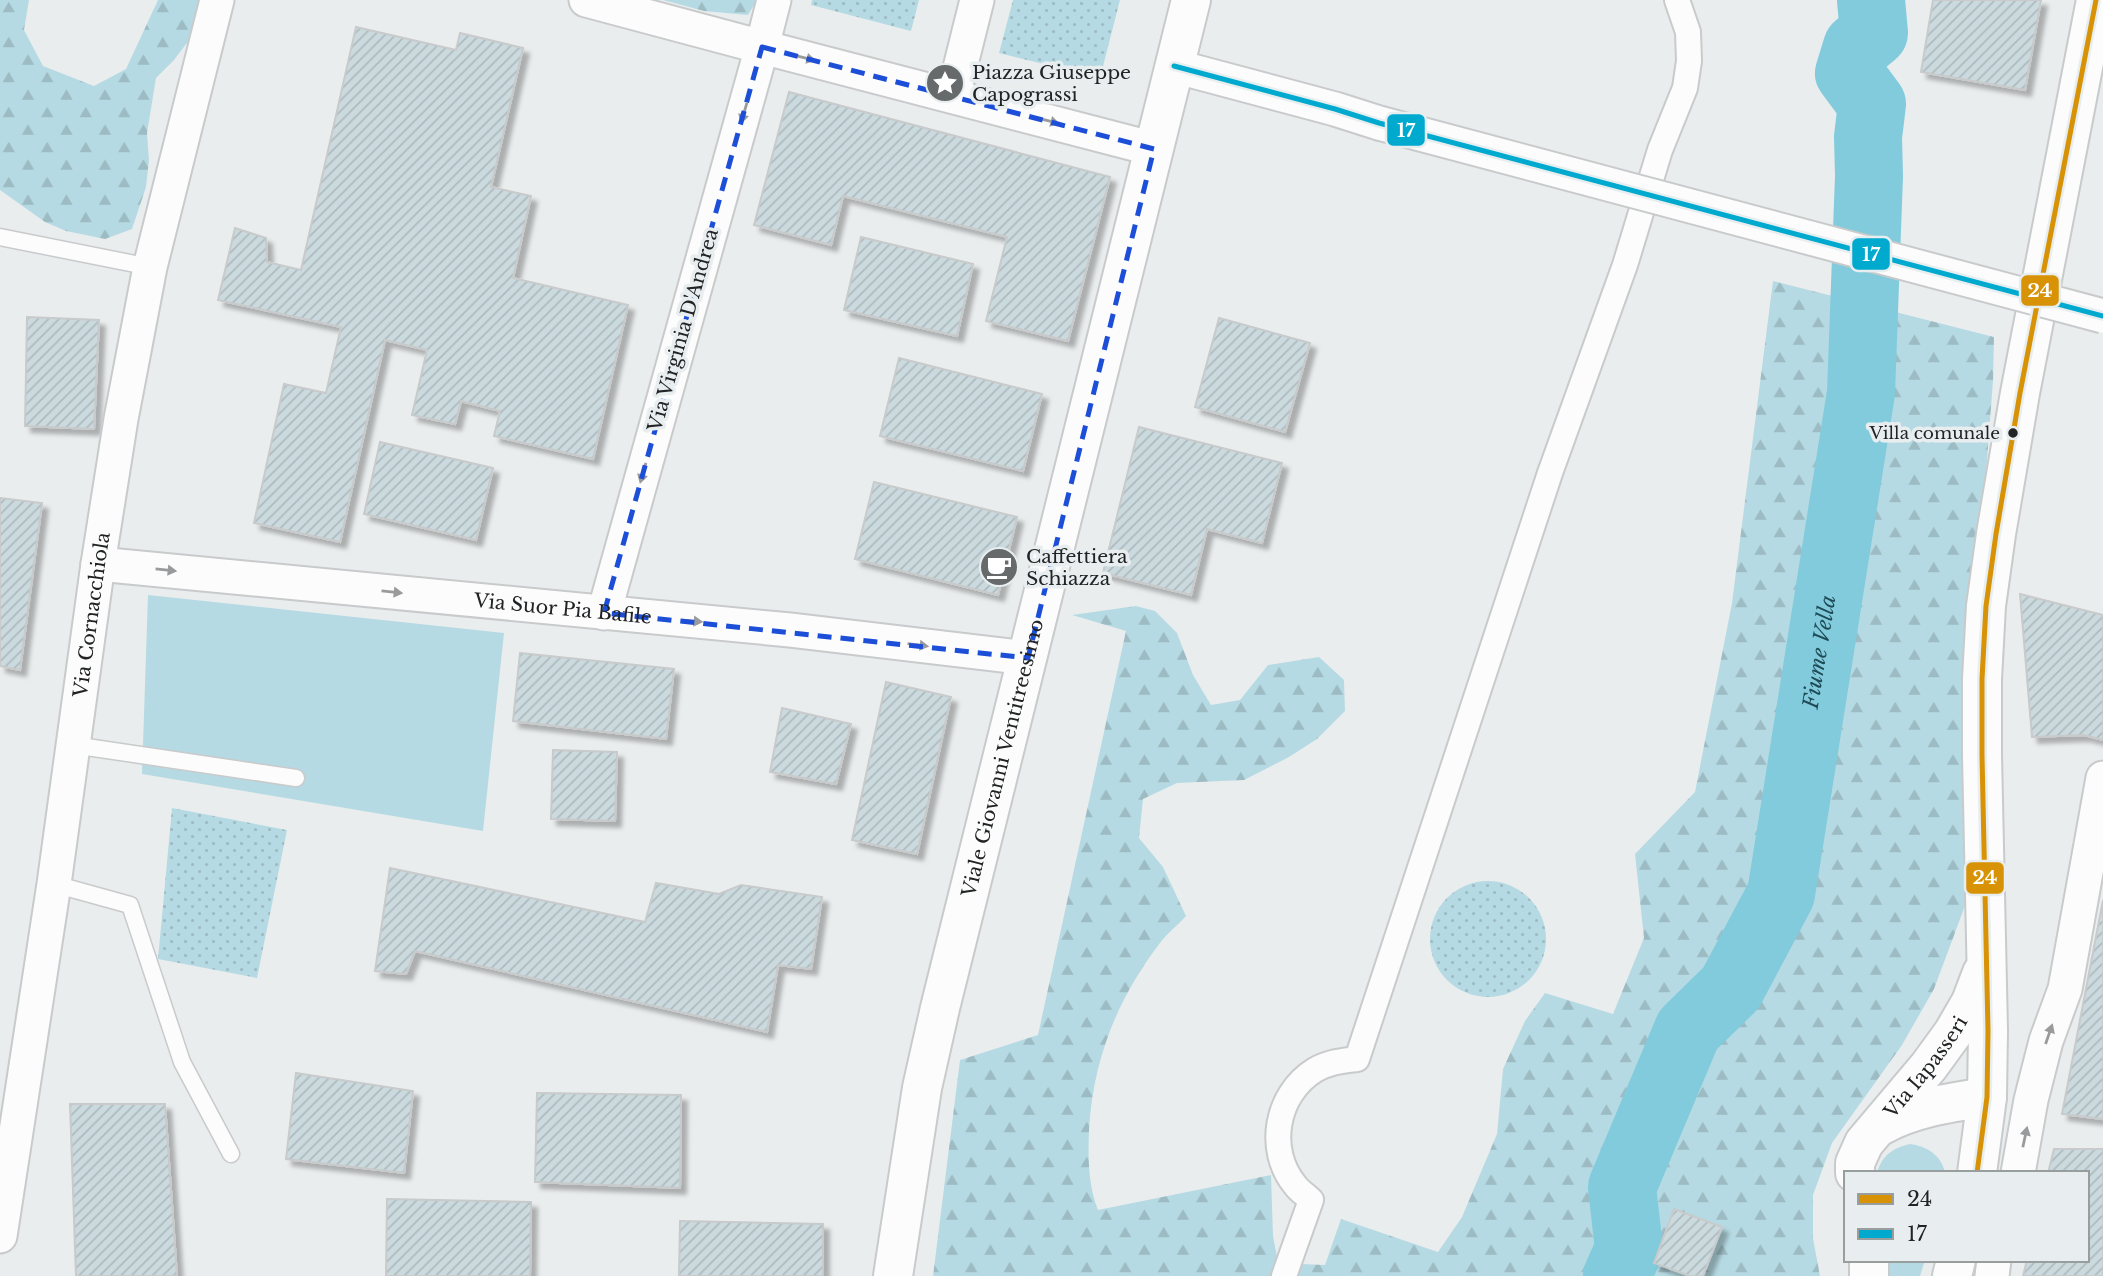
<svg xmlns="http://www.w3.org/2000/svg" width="2103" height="1276" viewBox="0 0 2103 1276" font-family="'Libre Baskerville',serif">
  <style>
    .grass { fill: #b6dae3 }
    .forest { fill: url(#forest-firs) }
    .park { fill: url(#park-dots) }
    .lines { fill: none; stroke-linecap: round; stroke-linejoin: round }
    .river { stroke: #82cbdc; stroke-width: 68 }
    .building { fill: url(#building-hatch); stroke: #c8cacb; stroke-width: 2; filter: url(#shadow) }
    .service-casing { stroke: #c8cacb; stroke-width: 19 }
    .pedestrian-casing { stroke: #c8cacb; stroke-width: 28 }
    .minor-casing { stroke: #c8cacb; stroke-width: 37 }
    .tertiary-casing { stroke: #c8cacb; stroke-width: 42 }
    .service { stroke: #fcfcfc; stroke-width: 16 }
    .pedestrian { stroke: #fcfcfc; stroke-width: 24 }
    .minor { stroke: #fcfcfc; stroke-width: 33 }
    .tertiary { stroke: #fcfcfc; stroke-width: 38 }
    .minor-bridge-casing { stroke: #c8cacb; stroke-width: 37; stroke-linecap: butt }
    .minor-bridge { stroke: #fcfcfc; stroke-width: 33 }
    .bus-1-casing { stroke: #e8eef0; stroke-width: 10 }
    .bus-2-casing { stroke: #e8eef0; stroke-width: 10 }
    .bus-1 { stroke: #d79205; stroke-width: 5 }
    .bus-2 { stroke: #00a9ce; stroke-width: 5 }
    .oneway { fill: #999a9b }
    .marked { fill: none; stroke: #1d4ed8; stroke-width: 5; stroke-dasharray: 14 9; stroke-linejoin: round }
    .bus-dot { fill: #212324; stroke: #e8eef0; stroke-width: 2.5 }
    .labels { text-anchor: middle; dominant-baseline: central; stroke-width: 7; stroke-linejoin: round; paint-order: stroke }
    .bus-label { font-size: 17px; fill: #212324; stroke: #e8eef0; text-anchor: end }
    .poi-label { font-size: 19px; fill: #212324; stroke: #e8eef0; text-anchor: start }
    .street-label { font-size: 19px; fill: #212324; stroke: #e8eef0 }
    .water-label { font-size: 21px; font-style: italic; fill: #1e4b55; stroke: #e8eef0 }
    .line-badge { stroke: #e8eef0; stroke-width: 2.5 }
    .badge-label { font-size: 19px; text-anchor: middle; font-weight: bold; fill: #fff }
  </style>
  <defs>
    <pattern id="forest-firs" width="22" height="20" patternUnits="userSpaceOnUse" patternTransform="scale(1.75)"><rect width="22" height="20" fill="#b6dae3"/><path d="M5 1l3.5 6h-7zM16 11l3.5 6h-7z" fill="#9cbbc3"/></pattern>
    <pattern id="park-dots" width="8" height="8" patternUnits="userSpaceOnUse" patternTransform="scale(1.75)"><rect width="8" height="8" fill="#b6dae3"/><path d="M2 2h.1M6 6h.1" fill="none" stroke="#9cbbc3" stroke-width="1.8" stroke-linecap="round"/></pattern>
    <pattern id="building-hatch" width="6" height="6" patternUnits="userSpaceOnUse" patternTransform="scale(1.75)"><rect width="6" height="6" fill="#cbdade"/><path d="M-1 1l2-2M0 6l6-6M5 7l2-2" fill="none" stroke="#aebbbe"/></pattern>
    <filter id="shadow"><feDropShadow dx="6" dy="6" stdDeviation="2" flood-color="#0004"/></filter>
  </defs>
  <rect width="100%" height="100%" fill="#eaedee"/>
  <path class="grass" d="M148,595l356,38 -21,198 -341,-57z
    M1910,1144c16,2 32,11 35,29h-68c5,-18 16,-25 33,-29z
    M1885,1260h40l-5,16h-34z"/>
  <path class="forest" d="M0,0h29l-5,30 19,36 51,20 32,-17 32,-69h40l1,3 -6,32 -19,25 -18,18 -9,55 2,27 -3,27 -14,42 -27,10 -39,-8 -21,-9 -45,-32z
    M663,0h94l-9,15 -44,-4z
    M1773,281l221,56 -1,44 -11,145 -10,361 -38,102 -32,56 -70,98 -19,52v43l7,38h-887l27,-216 78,-25 88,-404 -54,-16 64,-9 19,5 22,22 16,42 18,30 29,-5 28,-35 51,-8 25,23 1,31 -28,28 -28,18 -45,23 -67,3 -34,16 -4,39 24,29 23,49c-9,10 -21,19 -29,31 -41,55 -64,114 -68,183 -1,27 -1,55 9,80l173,-35 2,61 5,27 47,2 16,-46 97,33 24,-35 35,-83 6,-65 22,-48 20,-28 68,21 31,-76 -9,-84 60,-62 37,-189z"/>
  <path class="park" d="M812,0h107l-8,31 -100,-26z
    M1013,0h107l-20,78 -101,-25z
    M172,808l115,22 -30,148 -99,-19z
    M1430 939a58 58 0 1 1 116 0a58 58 0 1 1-116 0Z"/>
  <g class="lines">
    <path class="river" id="s1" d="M1617,1276l12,-27 -7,-62 66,-157 43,-42 50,-94 80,-501 8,-217 -1,-39 4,-33 -23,-31 8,-26 17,-14 -3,-33"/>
  </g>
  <path class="building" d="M1933,0h108l-16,90 -104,-18z
    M356,27l100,23 4,-17 63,15 -32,139 40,9 -18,82 115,27 -35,154 -99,-23 6,-25 -39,-10 -6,23 -43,-9 15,-65 -42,-10 -45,202 -86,-19 30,-139 42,9 15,-66 -123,-27 17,-72 31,10 1,24 34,8z
    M789,92l321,85 -42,164 -82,-20 21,-84 -164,-41 -12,49 -77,-20z
    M861,237l112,27 -16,72 -113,-26z
    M27,317l72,3 -5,109 -69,-3z
    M1219,318l91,25 -25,89 -90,-25z
    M899,358l143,36 -19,77 -143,-35z
    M1139,427l143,36 -20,80 -55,-14 -16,66 -88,-22z
    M380,442l113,26 -17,72 -112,-26z
    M874,482l143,35 -19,78 -143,-36z
    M0,498l42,5 -22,167 -20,-4z
    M2020,594l83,21v125l-19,-5 -52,2z
    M520,653l154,16 -8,70 -153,-18z
    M886,682l65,15 -34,157 -65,-14z
    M782,708l69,16 -15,60 -66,-12z
    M553,750l64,2 -2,69 -64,-2z
    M390,868l255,54 11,-39 63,11 22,-9 81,12 -11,72 -33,-4 -11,67 -352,-81 -9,23 -31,-3z
    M2103,900v219l-41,-5z
    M296,1073l117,18 -9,82 -118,-14z
    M537,1093l144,2 -1,93 -145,-6z
    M70,1104h95l12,172h-101z
    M2054,1149h49v127h-80l4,-16h60v-87h-39z
    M387,1199l144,3 -1,74h-144z
    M1674,1209l48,18 -19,49h-13l-36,-13z
    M680,1221l143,3v52h-144z"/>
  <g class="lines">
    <defs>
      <path id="service" d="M0,237l150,30
        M73,745l223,33
        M54,884l76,21 52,157 49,92"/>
      <path id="pedestrian" d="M1284,1276l27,-76c-5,-5 -12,-9 -16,-15 -29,-35 -19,-91 20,-115 13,-8 27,-9 42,-11l193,-586 75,-208 35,-115 25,-62 4,-27 -1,-29 -11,-32"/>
      <g id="minor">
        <path d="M586,0l176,47 -158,566"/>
        <path d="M774,0l-12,47 392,102"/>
        <path d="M1174,66l161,43 44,14"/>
        <path d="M953,96l24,-96"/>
        <path id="s2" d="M98,564l692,66 238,28"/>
        <path d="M2018,1173l13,-73 15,-59 19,-52 38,-211"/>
        <path id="s3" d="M0,1236l54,-352 44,-320 23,-145 29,-152 67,-267"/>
        <path d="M1992,1276l2,-16"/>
      </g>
      <g id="tertiary">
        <path d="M1882,1125c33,-18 68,-22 105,-28"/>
        <path id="s4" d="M1855,1173v-10l9,-20 65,-77 24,-33 18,-31 11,-29"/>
        <path d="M1977,1173l10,-76 1,-66 -6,-276v-76l4,-73 10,-72 24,-141 76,-393"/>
        <path d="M1869,1260v16"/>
        <path id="s5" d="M893,1276l29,-188 18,-80 251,-1008"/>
        <path d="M1952,1276l4,-16"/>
      </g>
    </defs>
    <use href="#service" class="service-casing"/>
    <use href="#pedestrian" class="pedestrian-casing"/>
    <use href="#minor" class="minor-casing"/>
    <use href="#tertiary" class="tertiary-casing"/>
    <use href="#service" class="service"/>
    <use href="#pedestrian" class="pedestrian"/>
    <use href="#minor" class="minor"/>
    <use href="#tertiary" class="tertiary"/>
    <defs>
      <path id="minor-bridge" d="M1379,123l724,193"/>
    </defs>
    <use href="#minor-bridge" class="minor-bridge-casing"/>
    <use href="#minor-bridge" class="minor-bridge"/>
    <defs>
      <path id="bus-1" d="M1977,1173l10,-76 1,-66 -6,-276v-76l4,-73 10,-72 24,-141 76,-393"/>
      <path id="bus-2" d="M1174,66l161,43 44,14 724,193"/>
    </defs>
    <use href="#bus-1" class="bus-1-casing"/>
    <use href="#bus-2" class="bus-2-casing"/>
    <use href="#bus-1" class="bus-1"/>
    <use href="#bus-2" class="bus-2"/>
  </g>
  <defs><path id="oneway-solid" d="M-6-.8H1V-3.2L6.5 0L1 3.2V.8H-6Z" transform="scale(1.75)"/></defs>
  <g class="oneway">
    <use href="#oneway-solid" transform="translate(805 58) rotate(14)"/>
    <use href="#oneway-solid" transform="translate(744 113) rotate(106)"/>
    <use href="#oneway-solid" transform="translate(1049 121) rotate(15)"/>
    <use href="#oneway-solid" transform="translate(643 473) rotate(106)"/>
    <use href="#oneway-solid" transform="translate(166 570) rotate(6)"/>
    <use href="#oneway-solid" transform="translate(392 592) rotate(6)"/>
    <use href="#oneway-solid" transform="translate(692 621) rotate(5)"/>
    <use href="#oneway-solid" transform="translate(918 645) rotate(7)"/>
    <use href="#oneway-solid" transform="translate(2049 1034) rotate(-71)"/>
    <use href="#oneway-solid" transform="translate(2025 1137) rotate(-78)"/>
  </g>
  <path class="marked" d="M762,47l392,102 -126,509 -424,-45z"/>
  <defs>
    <symbol id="sight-disc" viewBox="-11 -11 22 22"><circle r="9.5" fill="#676a6b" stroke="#e8eef0"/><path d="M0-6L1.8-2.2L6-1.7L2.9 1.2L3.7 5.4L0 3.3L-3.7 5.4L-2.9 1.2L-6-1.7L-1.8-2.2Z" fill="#fff"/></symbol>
    <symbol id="cafe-disc" viewBox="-11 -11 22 22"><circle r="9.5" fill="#676a6b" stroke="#e8eef0"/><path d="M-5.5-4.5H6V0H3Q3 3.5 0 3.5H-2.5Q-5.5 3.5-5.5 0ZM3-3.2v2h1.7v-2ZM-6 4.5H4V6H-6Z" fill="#fff"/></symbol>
  </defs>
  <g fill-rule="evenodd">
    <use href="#sight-disc" x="923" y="61" width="44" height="44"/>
    <use href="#cafe-disc" x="977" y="545" width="44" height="44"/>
  </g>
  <circle class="bus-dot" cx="2013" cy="433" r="6"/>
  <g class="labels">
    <g class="bus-label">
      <text x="2000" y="433">Villa comunale</text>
    </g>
    <g class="poi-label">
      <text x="972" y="72">Piazza Giuseppe<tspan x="972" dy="22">Capograssi</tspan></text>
      <text x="1026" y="556">Caffettiera<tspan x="1026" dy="22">Schiazza</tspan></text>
    </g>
    <g class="street-label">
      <text transform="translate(683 330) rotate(-74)">Via Virginia D'Andrea</text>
      <text stroke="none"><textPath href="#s2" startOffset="467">Via Suor Pia Bafile</textPath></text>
      <text stroke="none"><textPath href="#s3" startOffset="628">Via Cornacchiola</textPath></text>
      <text stroke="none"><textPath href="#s5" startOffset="530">Viale Giovanni Ventitreesimo</textPath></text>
      <text stroke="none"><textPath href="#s4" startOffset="130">Via Iapasseri</textPath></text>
    </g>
    <g class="water-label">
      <text stroke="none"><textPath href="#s1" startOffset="674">Fiume Vella</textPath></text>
    </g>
  </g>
  <g class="line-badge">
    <rect x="1386" y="113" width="40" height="34" rx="7" fill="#00a9ce"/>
    <rect x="1851" y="237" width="40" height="34" rx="7" fill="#00a9ce"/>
    <rect x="2020" y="274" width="40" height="33" rx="7" fill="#d79205"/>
    <rect x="1965" y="861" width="40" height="34" rx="7" fill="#d79205"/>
  </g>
  <g class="badge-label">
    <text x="1406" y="137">17</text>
    <text x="1871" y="261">17</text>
    <text x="2040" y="297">24</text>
    <text x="1985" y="884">24</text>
  </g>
  <rect x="1844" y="1171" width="245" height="91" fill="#e8eef0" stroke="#989d9e" stroke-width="2"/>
  <rect x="1858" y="1194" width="35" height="10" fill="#d79205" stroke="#989d9e" stroke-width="2"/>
  <text x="1907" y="1206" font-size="21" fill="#212324">24</text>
  <rect x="1858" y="1229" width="35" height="10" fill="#00a9ce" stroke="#989d9e" stroke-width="2"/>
  <text x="1907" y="1241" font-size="21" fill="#212324">17</text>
</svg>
